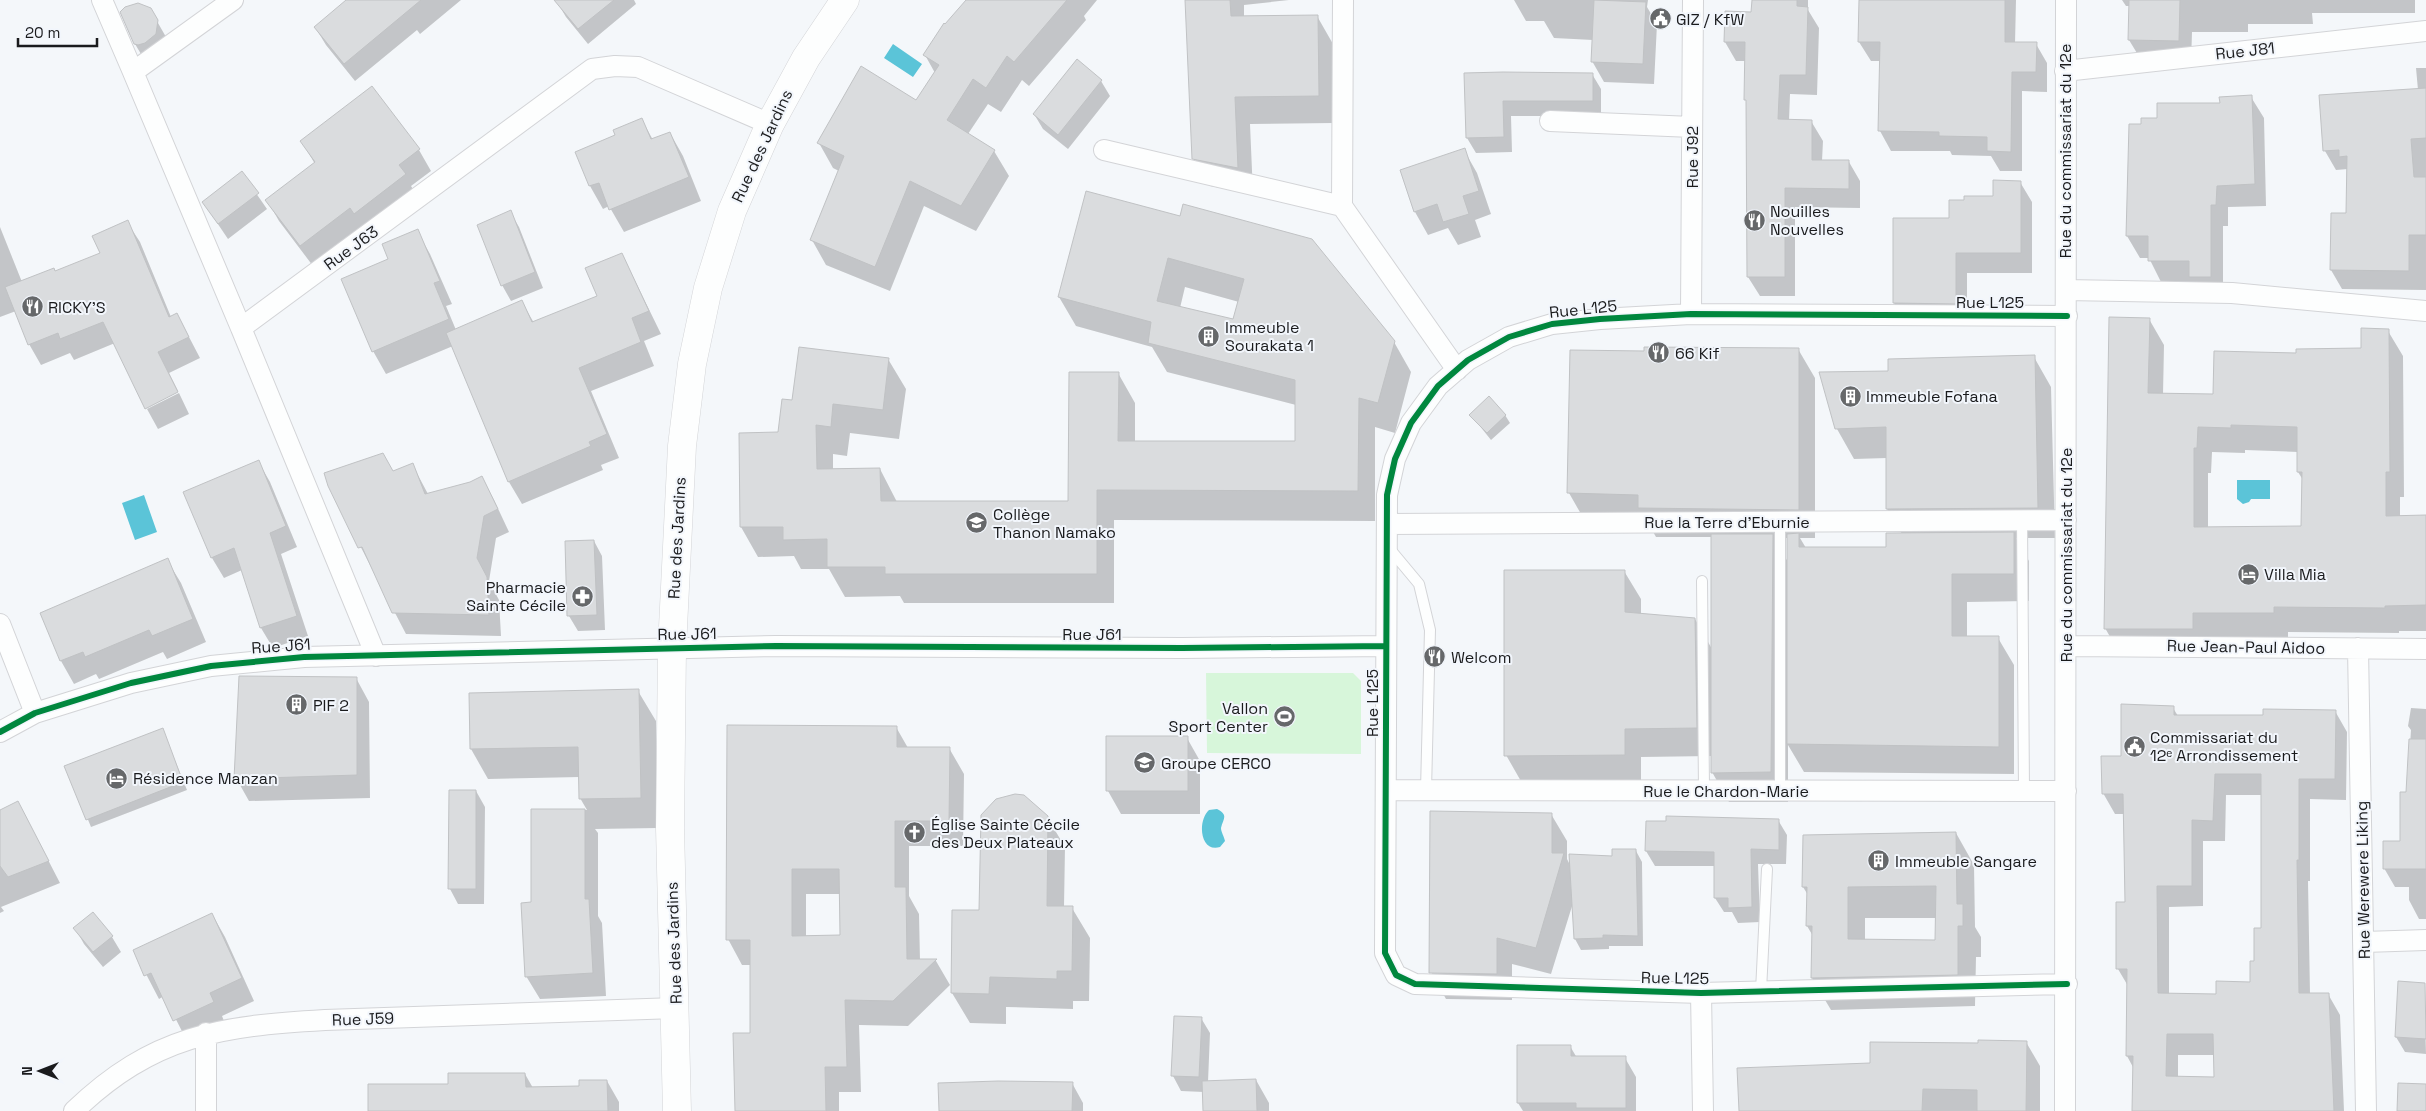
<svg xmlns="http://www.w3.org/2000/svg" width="2426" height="1111" viewBox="0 0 2426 1111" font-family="'Space Grotesk',sans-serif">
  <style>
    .green { fill: #d7f6da }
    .water { fill: #5bc4d8 }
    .shadow { fill: #0003; fill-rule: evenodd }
    .building { fill: #dadcde; stroke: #c0c2c4; fill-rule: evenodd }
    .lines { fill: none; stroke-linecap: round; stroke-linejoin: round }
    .lane-casing { stroke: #d3d4d7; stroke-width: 12 }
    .street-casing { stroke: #d3d4d7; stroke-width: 22 }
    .secondary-casing { stroke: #d3d4d7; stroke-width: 29 }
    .lane { stroke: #fdfefe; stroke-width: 10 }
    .street { stroke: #fdfefe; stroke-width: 20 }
    .secondary { stroke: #fdfefe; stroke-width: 28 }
    .cycleway-casing { stroke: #f2f6fc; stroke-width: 9 }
    .cycleway { stroke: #00873e; stroke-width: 6 }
    .labels { text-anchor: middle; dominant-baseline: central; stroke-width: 4; stroke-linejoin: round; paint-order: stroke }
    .poi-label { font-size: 16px; fill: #1a1b1d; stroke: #f2f6fc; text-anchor: start }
    .street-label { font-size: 16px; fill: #1a1b1d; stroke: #f2f6fc }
  </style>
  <rect width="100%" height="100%" fill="#f4f7fa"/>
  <path class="green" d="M1206,673h147l8,8v73l-154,-1z"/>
  <path class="water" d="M893,44l29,20 -9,13 -29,-19z
    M2237,480h33v19h-19l-2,3 -6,2 -6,-5z
    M144,495l13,37 -22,8 -13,-37z
    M1217,809c12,6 6,10 4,19 0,4 3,8 4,13l-5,6c-20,6 -23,-26 -11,-37z"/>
  <path class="shadow" d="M348,0h113l-41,34 -3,-4 -62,51 -29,-36 -11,-18z
    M560,0h74l2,4 -48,40 -22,-27 -9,-15z
    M967,0h130l-13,16 2,4 -57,66 -7,-6 -21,32 -13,-8 -20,30 26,17 15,25 -33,55 -52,-25 -34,85 -64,-26 -14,-25 27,-69 -6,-3 -14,-25 98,-41 18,-29 -10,-18z
    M1186,0h103l-45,5v12l73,-1 16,28 1,79 -84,1 3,70 -43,-8 -16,-28z
    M1514,0h134l-1,7 10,17 -3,60 -50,-2 -12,-21 1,-21 -39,-2 -10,-17h-18z
    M1753,0h55v10l11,18 -2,67 -27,-1 -1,27h22l12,20 -1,20 27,1 11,19v27l-65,-1v89h-35l-12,-19 -2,-216h-10l-11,-19 28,-29z
    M1860,0h156l-1,44h21l11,19v29l-25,-1v80h-22l-9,-15 -39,-1 -2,-4h-59l-11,-20 1,-70h-10l-12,-19z
    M2122,0h293v13h-103l1,11h-65v8h-56l-1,32 -48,-1 -14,-23 1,-34h-4z
    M150,9l16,28 -22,22 -9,-15z
    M2416,68h10v222l-84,-1 -11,-19 17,-56v-45l-12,1 -11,-19 -4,-54 97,-7z
    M1465,74h127l9,15v27h-90l1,36 -36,1 -9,-15z
    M1101,81l9,15 -42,53 -25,-20 -9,-15z
    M2251,97l13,21 2,88 -38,1v19h-5v72h-20l-10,-16h-32l-12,-24h-9l-13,-22 4,-111h11z
    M642,120l11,20 17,-7 13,23 18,45 -77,31 -15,-26 -6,3 -13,-23 -14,-34 41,-16z
    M302,142l117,8 12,21 -20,15 6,10 -104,70 -34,-45 -12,-21 48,-36z
    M1464,150l13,23 14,41 -16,6 6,17 -23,8 -10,-17 -20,7 -13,-23z
    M242,173l25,36 -39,30 -25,-37z
    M2020,182l12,20v71h-65v50h-61l-12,-20 56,-84z
    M1087,192l307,150 17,30 -16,61 -20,-6v94l-261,-1v83h-210l-4,-7 -55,1 -16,-28h-28l-7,-13 -36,1 -17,-30 52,-125 95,-43 18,30 -7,50 -49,-6 -3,23 -14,-2v16l47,-1 17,33 173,1 48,-130 17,30v39h161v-37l-129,-33 -15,-25 -76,-21 -17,-29zM1185,287l54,15 -6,19 -53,-13z
    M510,212l9,15 24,61 -32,13 -9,-16z
    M127,222l13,20 31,75 6,-3 23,44 -31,15 9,18 -32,16 -31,-64 -41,17 -4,-7 -29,12 -12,-21 -13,-33 -16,6v-90l22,55 33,-9 47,-19z
    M417,231l13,23 22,50 -6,2 10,24 66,-28 12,21 64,-26 24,-43 39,80 -17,7 10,25 -63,25 28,67 -18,7 2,5 -81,34 -13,-22 -56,-136 -67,28 -13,-23 17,-91z
    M2149,319l15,26 -1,50h51l83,-41 65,-4 26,-19 15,25 1,141h-4v20l26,-1v115h-27v2l-111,-1v6h-81l-87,16 -15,-26zM2245,450l53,2v20l5,8v47l-95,1v-55h3l1,-21 33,1z
    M1798,349l17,29v160h-15l6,10h81l15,-14 -15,-25v-51l-33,1 -17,-30 52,-57 145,-15 17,30 4,151h-39l13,23v40l-62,1v36h31l16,27v109l-210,-2 -16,-27v57h-59l-17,-30v-16l-71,1v26h-119l-16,-28 118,-184 17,28v16l54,4 17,30v-112h-56l-8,-14 -63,-2 -16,-28 76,-140zM1774,538h14v24z
    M179,393l10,21 -31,15 -11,-20z
    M1471,415h34l5,8 -19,17z
    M258,461l12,21 27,65 -16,7 27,82 -35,12 -12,-20 -19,-58 -18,8 -12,-20 -27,-65z
    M412,464l16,30 42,-11 12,-5 12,22 15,32 -13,6 -7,43 10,19 2,36 -95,-2 -77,-148 64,-13z
    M594,541l8,15 3,74 -27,1 -9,-15z
    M167,560l14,23 25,59 -39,17 -4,-7 -64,27 -3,-5 -22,10 -13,-23z
    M356,678l13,24 1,96 -121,3 -13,-23z
    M638,691l18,30 2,107 -63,1 3,4v83l4,7 4,73 -66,3 -14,-23 7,-73v-93h54l-7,-12v-21l-92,2 -17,-30z
    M2173,708l5,8h86l71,-5 12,21 -1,68 -36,-1v82h-2l2,113h18l12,21 4,96h-210v-42l-7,-13 1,-70 -10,-17 8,-65 -1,-90h-10l-12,-21 19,-36zM2226,795h36l1,134 -11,54 -35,12h-48v-88l34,-1v-65h22zM2178,1055h37v23h-37z
    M2411,708l15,1v210h-7l-10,-19v-13h-14l-11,-19 17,-26 6,-49 4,-63 -3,-4z
    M896,727l12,21h41l15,26 -1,72h-54v50l10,18 1,47h16l14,24 -42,41 -49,-1 2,67h-22v19h-103l15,-77v-69h-9l-14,-26zM806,894h35v43h-35z
    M162,729l25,61 -96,37 -25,-61z
    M1187,738l13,23v53h-79l-13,-23z
    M476,791l9,16 -1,97h-26l-8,-15z
    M0,811l30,14 30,58 -59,24 3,4 -4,2z
    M1551,814l16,27v18l4,8 65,-16 6,11 1,84h-34v3l-28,1 -6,-11 -2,-36 -22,71 -39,-10v36l-66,-1 -15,-27z
    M1047,817l18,30 -1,60 8,1 18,30 -1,63h-16v8l-67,-2v17l-36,-1 -18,-30 28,-81z
    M1778,820l9,15 -1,29h-28l2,58 -22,1 -6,-11h-8l-9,-14v-32h-60l-9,-15 1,-29z
    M1956,833l18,32 1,62 6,10v20h-5l-1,49 -144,4 -19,-32 1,-42 -6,-10 1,-31 -5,-8zM1865,918h72l-1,24 -71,-1z
    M212,914l13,23 29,64 -32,15 4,10 -38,17 -24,-47 -5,3 -25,-48z
    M75,928l37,9 9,15 -18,15 -19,-23z
    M2424,984l2,70 -21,-2 -9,-15z
    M1175,1017l26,1 9,15 -2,49 48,-2 13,23v8h-65v-19l-23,-1 -8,-15z
    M2026,1042l14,24v45h-300l131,-46 109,-20z
    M1570,1046l7,12h48l11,19v34h-113l-5,-8z
    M525,1074l8,14h47l27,-7 12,21v9h-249l79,-26z
    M1072,1083l11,20v8h-143z"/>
  <path class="building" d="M346,0h75l-77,64 -30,-37z
    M554,0h60l-36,29z
    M966,0h101l-53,62 -7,-6 -21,32 -13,-9 -26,41 48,30 -34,56 -51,-25 -35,86 -65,-27 34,-84 -27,-13 44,-77 55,34 23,-35 -16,-10 21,-32 1,1z
    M1185,0h45l1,16 87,-1 1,81 -84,1 3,71 -46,-9z
    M1594,0l52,2 -3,62 -52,-2z
    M1752,0h45v6l11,1 -2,68h-26l-2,44 34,1v40h37v29l-64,-1v89h-38l-1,-177h-2l1,-58h-21l1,-31 26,1z
    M1859,0h146v42h32l-1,30h-24l-1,80 -24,-1v-14l-48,-1v-4l-61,-1 2,-89h-22z
    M2129,0h51l-1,41 -51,-1z
    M138,3l13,5 7,12 -2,14 -11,9 -7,2 -4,-1 -14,-32 5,-5z
    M1077,59l25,21 -44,55 -25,-21z
    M1503,72l90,1v28h-90l1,36 -38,1 -2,-65z
    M372,86l48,63 -21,16 7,9 -52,40 -4,-6 -50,38 -35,-46 50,-38 -15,-21z
    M2426,88v50l-15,1 3,38h12v58h-17v36l-79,-1 1,-57h15l1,-57 -8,1v-7l-16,1 -4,-56z
    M2252,95l3,89 -38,2 -1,19h-5v72h-22v-16h-41v-25h-22l3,-112h12v-6h16v-15h63l-1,-6z
    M642,118l9,21 19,-7 19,45 -80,33 -10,-27 -10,3 -14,-34 40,-17 -2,-5z
    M1465,148l14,43 -16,5 6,18 -26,8 -6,-18 -23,8 -14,-42z
    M242,171l17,22 -41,31 -16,-22z
    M1993,180l28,1v72h-65v51l-63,-1v-85h56v-18h15v-4h29z
    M1086,191l94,25 3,-12 129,35 83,102 -17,62 -19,-5 -1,93 -261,-1v84h-212v-7h-58v-28l-44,1v-13h-43l-1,-94 39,-1 4,-33 10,1 7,-53 90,11 -6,52 -50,-6 -2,23 -15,-2 1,44 63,-1 1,33h187l1,-129h50l-1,69h177v-61l-147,-37 3,-21 -93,-25zM1168,258l76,21 -11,40 -76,-18z
    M511,210l24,62 -34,14 -24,-61z
    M128,220l41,97 8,-4 12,24 -31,15 20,40 -33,17 -42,-87 -43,17 -2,-6 -30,12 -23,-58 49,-19 1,3 45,-18 -8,-17z
    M418,229l22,52 -6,2 15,36 -77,33 -31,-73 47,-20 -6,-15z
    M622,253l27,58 -17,7 9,24 -62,26 28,66 -18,8 2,4 -83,36 -62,-149 76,-33 10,22 65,-26 -12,-28z
    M2109,317l41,1 -2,75 65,1 1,-43 82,2v-4l65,-1v-20l28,1 1,143h-4v44l40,-1v90l-41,1v2l-111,-1v6h-81v16h-89zM2231,425l66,2v45h5l-1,54 -107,1v-79h3l1,-21 33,1z
    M1644,347l155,1v162l-161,-2v-13l-71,-2 3,-143 74,1z
    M2035,355l3,153 -152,1v-82l-51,2 -16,-57 69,-1v-12z
    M1489,396l17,19 -19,18 -18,-18z
    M383,453l10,18 20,-8 12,31 45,-12 12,-6 16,33 -14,7 -7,42 10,19 2,38 -97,-2 -30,-66 -4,1 -30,-62 -4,-13z
    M259,460l27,66 -16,7 27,83 -37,12 -26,-80 -23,10 -28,-66z
    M2014,532v42h-62v62h47v111l-212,-3v-210l12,-1v14h87v-14z
    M1711,534h62l-2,238 -60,1z
    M594,540l3,75 -30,1 -2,-75z
    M168,558l25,61 -41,17 -3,-6 -64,27 -2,-5 -23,9 -20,-48z
    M1504,570h121v42l70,6 2,110 -72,1v26l-121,1z
    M239,676l118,1v98l-123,4z
    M639,689l2,109 -62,1 -1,-52 -108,2 -1,-56z
    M2121,704l53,2v9h89v-6l73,1 -1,69h-36v81h-2l2,133h30l5,118h-202l1,-55h-7l1,-87h-11v-67h9l-2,-108h-21l-1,-38h20zM2215,774h46v154h-7v33h-4v21l-34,-1v13l-58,-1 -1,-107h35v-66l21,1zM2167,1034h46l1,43 -48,-1z
    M727,725l170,1v21h53l-1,74h-54v66h11l1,72h30l-44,42 -48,-1 2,67h-22l1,44h-91l-2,-78h17v-93h-24zM792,869h47l1,66 -48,1z
    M163,728l20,54 -97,38 -22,-54z
    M1106,736h82v55h-82z
    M2409,739h17v130h-43v-28h17v-49h6z
    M449,790h27v99h-28z
    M1015,794l9,1 24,21 -1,90h26l-1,65h-15v8l-67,-2 -1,17 -38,-1 1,-83h27l2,-95 15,-16z
    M18,801l31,60 -41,16 -8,-11v-56z
    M531,809h54v90h4l4,74 -68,4 -4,-74 10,-1z
    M1430,811l122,2v40h12l-28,95 -39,-10v36l-68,-1z
    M1666,816l113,3v31l-28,-1 1,58 -24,1v-10h-14v-46l-69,-1 1,-30h20z
    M1956,832l1,72h6v22h-5v49l-147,3 1,-52h-6l1,-39h-5l1,-52zM1936,886l-1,54 -87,-1v-52z
    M1612,849h24l2,87 -35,-1v3l-29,1 -5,-85 43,2z
    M93,912l20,24 -20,16 -20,-24z
    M212,913l30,65 -32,15 4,9 -41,19 -22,-48 -7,3 -11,-26z
    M2398,981l27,2 1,56 -31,-2z
    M1174,1016l28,1 -3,60 -28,-1z
    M1978,1040l49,1 -1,70h-49v-21l-54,-1 -1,22h-183l-2,-43 133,-5v-21l108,1z
    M1517,1045h54v11h55v52h-50v-5h-59z
    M448,1073h77l1,14 53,-1v-6h28l1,31h-240v-27h80z
    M1256,1079l1,32h-54l-1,-30z
    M998,1081l75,1 -1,29h-133l-1,-28z
    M2398,1083l28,1v27h-29z"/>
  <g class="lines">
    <defs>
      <path id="lane" d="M2022,520l2,271
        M1780,521v270
        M1389,548l30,36 11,46 -4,160
        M1702,581l2,209
        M1761,991l6,-122"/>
      <path id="street" d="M102,0l31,72 100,-72
        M1343,0l-1,206 115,164
        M2065,71l361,-40
        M133,72l108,256
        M1550,121l142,6
        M1104,150l238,56
        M2066,290l166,3 194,18
        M1691,314l2,-314
        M2067,316l-376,-2 -91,5 -48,5 -43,13 -41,23 -30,26 -27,37 -16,36 -8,36 -2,458 11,22 19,9 286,9 366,-9
        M1387,524l679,-4
        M0,624l35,89
        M2067,646l359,3
        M2358,648l8,463
        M376,656l-135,-328 351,-259 23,-3 23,1 132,57
        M0,732l35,-19 96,-30 80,-17 93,-9 472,-11 406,2 204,-2
        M1386,790l680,1
        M2364,942l62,-2
        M1701,993l2,118
        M206,1033v78
        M74,1111c79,-76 146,-85 251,-91l351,-12
        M2065,1111l1,-1111"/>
      <path id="secondary" d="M677,1111l-7,-283 2,-180 10,-202 10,-82 16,-76 24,-77 38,-87 36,-66 39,-58"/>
    </defs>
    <use href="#lane" class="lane-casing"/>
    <use href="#street" class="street-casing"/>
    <use href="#secondary" class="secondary-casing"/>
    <use href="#lane" class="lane"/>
    <use href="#street" class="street"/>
    <use href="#secondary" class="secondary"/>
    <defs>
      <path id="cycleway" d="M2067,316l-376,-2 -91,5 -48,5 -43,13 -41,23 -30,26 -27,37 -16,36 -8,36 -2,458 11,22 19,9 286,9 366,-9
        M0,732l35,-19 96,-30 80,-17 93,-9 472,-11 406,2 204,-2"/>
    </defs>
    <use href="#cycleway" class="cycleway-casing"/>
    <use href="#cycleway" class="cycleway"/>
  </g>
  <defs>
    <symbol id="civic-disc" viewBox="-11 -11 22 22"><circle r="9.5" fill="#66686a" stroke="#f2f6fc"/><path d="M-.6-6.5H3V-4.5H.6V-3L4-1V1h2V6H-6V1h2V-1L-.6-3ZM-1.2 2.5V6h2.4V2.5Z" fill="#fff"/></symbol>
    <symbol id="restaurant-disc" viewBox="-11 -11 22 22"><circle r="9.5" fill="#66686a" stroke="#f2f6fc"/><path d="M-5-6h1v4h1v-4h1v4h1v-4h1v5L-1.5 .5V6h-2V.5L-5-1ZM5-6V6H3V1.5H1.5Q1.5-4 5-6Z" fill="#fff"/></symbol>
    <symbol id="building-disc" viewBox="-11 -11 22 22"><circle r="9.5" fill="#66686a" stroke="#f2f6fc"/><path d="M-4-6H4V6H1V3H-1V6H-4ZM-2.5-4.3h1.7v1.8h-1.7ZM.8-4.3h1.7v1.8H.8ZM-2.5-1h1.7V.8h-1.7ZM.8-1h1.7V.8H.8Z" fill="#fff"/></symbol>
    <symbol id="school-disc" viewBox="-11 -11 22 22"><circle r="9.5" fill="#66686a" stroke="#f2f6fc"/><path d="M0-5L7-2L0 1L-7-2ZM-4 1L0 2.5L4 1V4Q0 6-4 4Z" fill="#fff"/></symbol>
    <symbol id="hotel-disc" viewBox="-11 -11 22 22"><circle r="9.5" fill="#66686a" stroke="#f2f6fc"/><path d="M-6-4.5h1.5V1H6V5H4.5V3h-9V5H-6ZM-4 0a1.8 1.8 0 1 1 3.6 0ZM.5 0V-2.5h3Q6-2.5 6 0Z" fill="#fff"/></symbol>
    <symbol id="pharmacy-disc" viewBox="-11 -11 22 22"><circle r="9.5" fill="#66686a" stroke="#f2f6fc"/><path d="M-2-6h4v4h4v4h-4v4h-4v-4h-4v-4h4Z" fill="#fff"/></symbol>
    <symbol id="stadium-disc" viewBox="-11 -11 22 22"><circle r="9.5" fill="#66686a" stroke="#f2f6fc"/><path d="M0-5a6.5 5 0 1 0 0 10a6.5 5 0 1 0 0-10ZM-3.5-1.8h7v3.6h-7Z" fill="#fff"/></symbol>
    <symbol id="church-disc" viewBox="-11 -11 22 22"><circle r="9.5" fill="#66686a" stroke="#f2f6fc"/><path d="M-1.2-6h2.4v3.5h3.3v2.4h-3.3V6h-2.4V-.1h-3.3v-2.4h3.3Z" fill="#fff"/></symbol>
  </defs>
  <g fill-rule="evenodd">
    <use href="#civic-disc" x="1648" y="6" width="25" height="25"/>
    <use href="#restaurant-disc" x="1742" y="208" width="25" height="25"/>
    <use href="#restaurant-disc" x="20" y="294" width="25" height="25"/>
    <use href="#building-disc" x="1196" y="324" width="25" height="25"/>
    <use href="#restaurant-disc" x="1646" y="340" width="25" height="25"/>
    <use href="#building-disc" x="1838" y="384" width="25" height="25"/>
    <use href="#school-disc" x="964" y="510" width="25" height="25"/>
    <use href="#hotel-disc" x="2236" y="562" width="25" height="25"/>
    <use href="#pharmacy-disc" x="570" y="584" width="25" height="25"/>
    <use href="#restaurant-disc" x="1422" y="644" width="25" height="25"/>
    <use href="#building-disc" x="284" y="692" width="25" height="25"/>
    <use href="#stadium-disc" x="1272" y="704" width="25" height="25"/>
    <use href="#civic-disc" x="2122" y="734" width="25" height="25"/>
    <use href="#school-disc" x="1132" y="750" width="25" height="25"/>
    <use href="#hotel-disc" x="104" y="766" width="25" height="25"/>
    <use href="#church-disc" x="902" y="820" width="25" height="25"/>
    <use href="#building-disc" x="1866" y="848" width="25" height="25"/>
  </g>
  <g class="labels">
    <g class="poi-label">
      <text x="1676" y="19">GIZ / KfW</text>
      <text x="1770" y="211">Nouilles<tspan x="1770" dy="18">Nouvelles</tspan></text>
      <text x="48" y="307">RICKY'S</text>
      <text x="1225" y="327">Immeuble<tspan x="1225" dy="18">Sourakata 1</tspan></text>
      <text x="1675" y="353">66 Kif</text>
      <text x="1866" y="396">Immeuble Fofana</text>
      <text x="993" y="514">Collège<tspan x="993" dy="18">Thanon Namako</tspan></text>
      <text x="2264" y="574">Villa Mia</text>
      <text x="566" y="587" text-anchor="end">Pharmacie<tspan x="566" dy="18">Sainte Cécile</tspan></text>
      <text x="1451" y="657">Welcom</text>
      <text x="313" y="705">PIF 2</text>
      <text x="1268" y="708" text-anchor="end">Vallon<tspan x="1268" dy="18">Sport Center</tspan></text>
      <text x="2150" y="737">Commissariat du<tspan x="2150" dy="18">12ᵉ Arrondissement</tspan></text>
      <text x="1161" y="763">Groupe CERCO</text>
      <text x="133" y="778">Résidence Manzan</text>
      <text x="931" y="824">Église Sainte Cécile<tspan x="931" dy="18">des Deux Plateaux</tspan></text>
      <text x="1895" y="861">Immeuble Sangare</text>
    </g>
    <g class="street-label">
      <text transform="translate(2245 51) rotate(-6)">Rue J81</text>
      <text transform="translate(762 146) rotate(-65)">Rue des Jardins</text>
      <text transform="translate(2065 151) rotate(-90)">Rue du commissariat du 12e</text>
      <text transform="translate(1692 157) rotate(-90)">Rue J92</text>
      <text transform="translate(351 248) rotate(-36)">Rue J63</text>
      <text x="1990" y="302">Rue L125</text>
      <text transform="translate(1583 309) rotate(-6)">Rue L125</text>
      <text x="1727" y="522">Rue la Terre d'Eburnie</text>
      <text transform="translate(677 538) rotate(-87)">Rue des Jardins</text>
      <text transform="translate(2066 555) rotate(-90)">Rue du commissariat du 12e</text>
      <text transform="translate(687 634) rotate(-1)">Rue J61</text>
      <text x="1092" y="634">Rue J61</text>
      <text transform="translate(281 646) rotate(-4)">Rue J61</text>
      <text transform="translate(2246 647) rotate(1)">Rue Jean-Paul Aidoo</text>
      <text transform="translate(1372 703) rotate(-90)">Rue L125</text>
      <text x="1726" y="791">Rue le Chardon-Marie</text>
      <text transform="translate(2363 880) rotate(-91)">Rue Werewere Liking</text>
      <text transform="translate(674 943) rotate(-92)">Rue des Jardins</text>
      <text transform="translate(1675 978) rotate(1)">Rue L125</text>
      <text transform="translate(363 1019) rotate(-2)">Rue J59</text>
    </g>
  </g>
  <g transform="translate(40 1071) rotate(270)" stroke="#f2f6fc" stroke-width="4" paint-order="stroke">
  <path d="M0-4L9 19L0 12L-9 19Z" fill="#1a1b1d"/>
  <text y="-8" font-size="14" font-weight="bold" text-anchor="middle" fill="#1a1b1d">N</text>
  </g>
  <path d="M18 38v8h79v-8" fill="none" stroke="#1a1b1d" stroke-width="2.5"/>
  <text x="25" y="38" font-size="15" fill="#1a1b1d" stroke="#f2f6fc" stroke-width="4" paint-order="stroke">20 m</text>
</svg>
